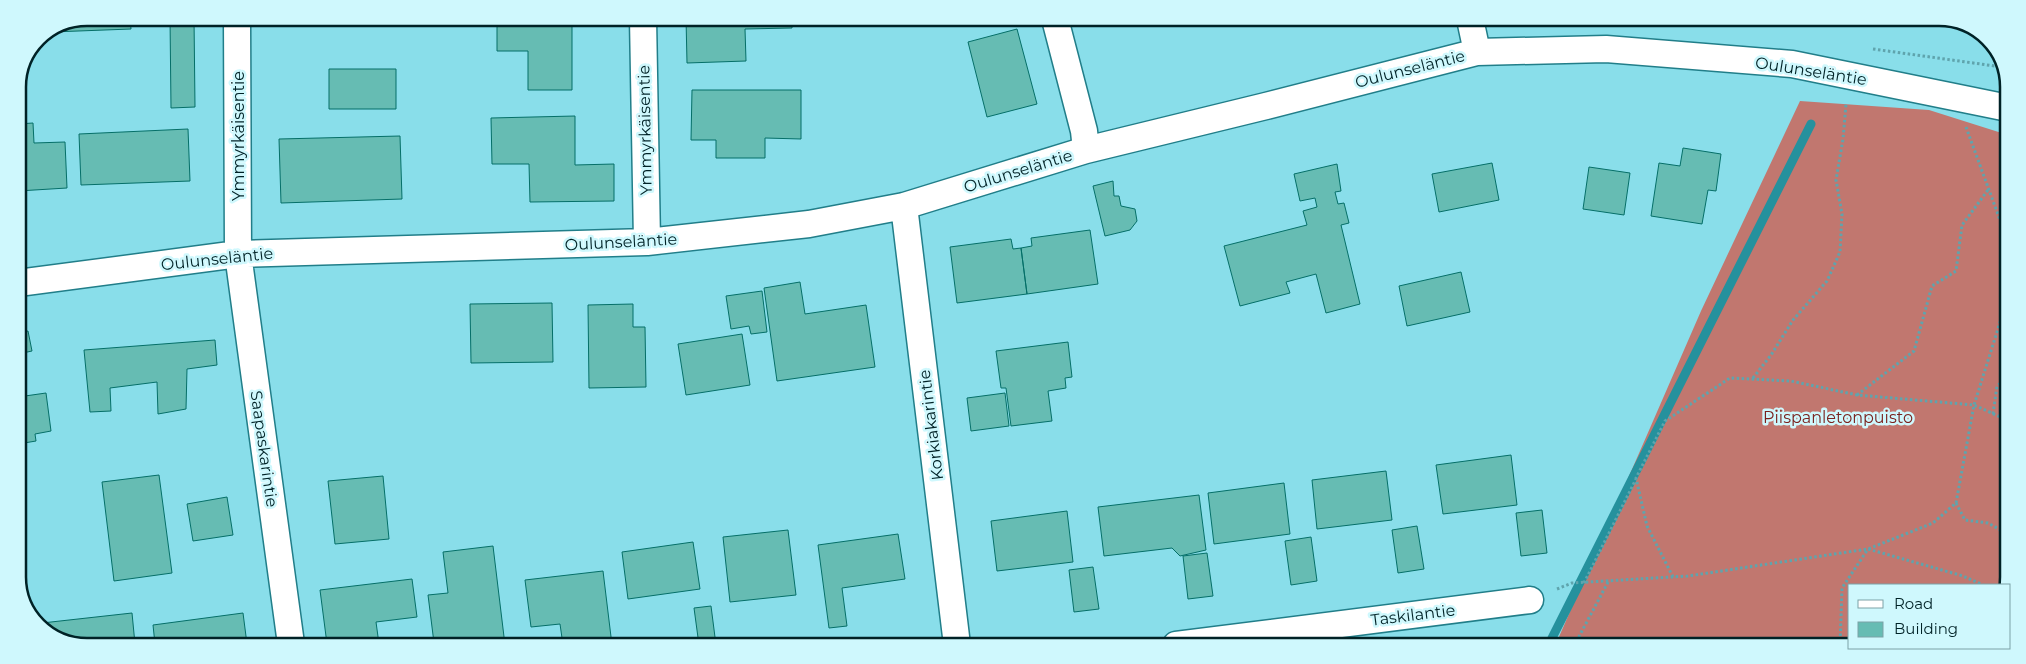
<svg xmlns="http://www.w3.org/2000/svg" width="2026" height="664" viewBox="0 0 2026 664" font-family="Montserrat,sans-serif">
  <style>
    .forest { fill: #c1776f }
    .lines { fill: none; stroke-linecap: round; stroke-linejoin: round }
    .stream { stroke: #25919d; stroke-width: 9 }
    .building { fill: #66bcb3; stroke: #056f68 }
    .minor-casing { stroke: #217e89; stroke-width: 29 }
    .path { stroke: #5fa4ad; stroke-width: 3; stroke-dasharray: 2.5 2.5; stroke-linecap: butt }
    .minor { stroke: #fff; stroke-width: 26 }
    .labels { text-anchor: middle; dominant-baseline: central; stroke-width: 5; stroke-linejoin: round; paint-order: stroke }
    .street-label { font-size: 16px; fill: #002226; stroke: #cff8fd }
    .park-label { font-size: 16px; fill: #7a211d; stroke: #cff8fd }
    .rim { fill: none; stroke: #002226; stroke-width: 2.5 }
  </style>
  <rect width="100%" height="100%" fill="#89deea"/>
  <path class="forest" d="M1800,101l129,9 79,25 -2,450h-156v61h-295l146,-335z"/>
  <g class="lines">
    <path class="stream" d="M1548,646l263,-522"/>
  </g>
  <path class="building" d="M87,18h43l1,11 -79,3z
    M170,18h24l1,89 -24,1z
    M497,18h75v72h-44v-39h-31z
    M686,18h106v10l-47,1 1,32 -59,2z
    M1017,29l20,75 -50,13 -19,-75z
    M329,69h67v40h-67z
    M692,90h109v49l-36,-1v20h-49v-18h-25z
    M575,116v49l39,-1v37l-84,1 -1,-38h-37l-1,-46z
    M33,123l1,20 31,-1 2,46 -49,3v-67z
    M188,129l2,52 -109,4 -2,-51z
    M400,136l2,63 -121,4 -2,-64z
    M1683,148l38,6 -5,37 -8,-1 -6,34 -51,-8 8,-53 21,3z
    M1492,163l7,37 -60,12 -7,-38z
    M1337,164l4,27 -6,1 3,12 6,-1 5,20 -8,2 19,79 -34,9 -10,-39 -30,8 4,11 -50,13 -16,-60 83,-21 -4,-14 14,-4 -2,-9 -15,3 -6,-27z
    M1589,167l41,6 -6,42 -41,-6z
    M1113,181l1,15h5l2,10 14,3 2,12 -7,9 -25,6 -12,-50z
    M1090,230l8,54 -71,10 -6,-46 11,-2 -1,-8z
    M1011,239l2,10 8,-1 6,46 -70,9 -7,-56z
    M1461,272l9,40 -63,14 -8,-40z
    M800,282l5,32 61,-9 9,62 -98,14 -13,-93z
    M762,291l5,41 -16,2 -2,-8 -18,3 -5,-33z
    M552,303l1,59 -82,1 -1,-59z
    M633,304v23h12l1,60 -57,1 -1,-83z
    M28,331l4,20 -14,3v-21z
    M742,334l8,51 -64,10 -8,-51z
    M215,340l2,25 -30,4 -1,40 -28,5 -1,-32 -47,6 1,23 -21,1 -6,-62z
    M1068,342l4,35 -7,1 1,10 -18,3 4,30 -41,5 -5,-38h-5l-5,-37z
    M46,393l5,38 -16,3 1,7 -18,3v-47z
    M1005,393l4,33 -38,5 -4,-33z
    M1511,455l6,50 -74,9 -7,-49z
    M1386,471l6,49 -75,9 -5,-49z
    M159,475l13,98 -58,8 -12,-99z
    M383,476l6,63 -54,5 -7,-63z
    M1284,483l6,51 -76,10 -6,-51z
    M1199,495l7,55 -26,6 -8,-8 -68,8 -6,-49z
    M227,497l6,38 -40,6 -6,-37z
    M1542,510l5,43 -26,3 -5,-43z
    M1067,511l6,51 -76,9 -6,-50z
    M1417,526l7,43 -26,4 -6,-43z
    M788,530l8,65 -66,7 -7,-65z
    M898,534l7,45 -63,9 5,38 -18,2 -11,-83z
    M1311,537l6,44 -26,4 -6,-44z
    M693,542l7,47 -72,10 -6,-47z
    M493,546l12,99h-39l-1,-6 -31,4 -6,-48 20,-2 -5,-41z
    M1207,553l6,43 -25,3 -5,-43z
    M1093,567l6,42 -25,3 -5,-42z
    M603,571l9,74h-49l-3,-21 -29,3 -6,-47z
    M412,579l5,38 -41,5 3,22h-52l-7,-54z
    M711,606l5,39h-17l-5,-37z
    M132,613l3,31h-66l-27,-17v-4z
    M243,613l4,31h-92l-2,-19z"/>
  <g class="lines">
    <defs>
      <path id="minor" d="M237,18l1,236 53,390
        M643,18l4,224
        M1055,19l29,112 2,19
        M1470,19l7,33
        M904,206l53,439
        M18,283l220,-29 409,-12 162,-18 95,-18 182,-56 180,-44 211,-54 129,-3 186,15 216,44
        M1176,645l354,-45"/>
    </defs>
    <use href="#minor" class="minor-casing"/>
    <path class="path" d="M1873,49l129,18
      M1966,127l42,115
      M1753,378l18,-23 22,-35 34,-39 13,-29 2,-38 -6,-34 7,-41 3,-35
      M1857,395l57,-44 18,-65 24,-15 6,-46 26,-35
      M1993,414l4,-28 10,-8
      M1956,503l9,17 23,3 18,10
      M1673,577l-26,-51 -11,-48 29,-57 65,-43 61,3 66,14 117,10 33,15
      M1584,583l52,-104
      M1557,589l15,-6 116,-7 180,-27 65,-26 23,-20 18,-98 33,-105
      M1574,646l34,-64
      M1840,646l2,-58 26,-39 95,27 20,9"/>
    <use href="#minor" class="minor"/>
  </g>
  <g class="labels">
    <g class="street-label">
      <text transform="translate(1410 69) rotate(-14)">Oulunseläntie</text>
      <text transform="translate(1811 71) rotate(9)">Oulunseläntie</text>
      <text transform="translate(645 130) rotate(-91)">Ymmyrkäisentie</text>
      <text transform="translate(238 136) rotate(-90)">Ymmyrkäisentie</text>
      <text transform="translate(1018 171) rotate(-17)">Oulunseläntie</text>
      <text transform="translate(621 242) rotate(-3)">Oulunseläntie</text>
      <text transform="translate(217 259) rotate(-6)">Oulunseläntie</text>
      <text transform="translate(931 425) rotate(-97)">Korkiakarintie</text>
      <text transform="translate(264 449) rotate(82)">Saapaskarintie</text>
      <text transform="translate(1413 615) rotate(-7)">Taskilantie</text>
    </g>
    <g class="park-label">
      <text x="1838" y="417">Piispanletonpuisto</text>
    </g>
  </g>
  <path d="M0 0H2026V664H0ZM87 26H1939A61 61 0 0 1 2000 87V577A61 61 0 0 1 1939 638H87A61 61 0 0 1 26 577V87A61 61 0 0 1 87 26Z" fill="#cff8fd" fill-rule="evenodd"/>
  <path class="rim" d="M87 26H1939A61 61 0 0 1 2000 87V577A61 61 0 0 1 1939 638H87A61 61 0 0 1 26 577V87A61 61 0 0 1 87 26Z"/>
  <rect x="1848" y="584" width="162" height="65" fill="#cff8fd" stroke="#7ca2a7"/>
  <rect x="1858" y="600" width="25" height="8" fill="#ffffff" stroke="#7ca2a7"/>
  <text x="1894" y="609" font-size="15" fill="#002226">Road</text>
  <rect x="1858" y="622" width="25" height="15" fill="#66bcb3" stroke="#7ca2a7"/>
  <text x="1894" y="634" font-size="15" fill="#002226">Building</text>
</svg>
